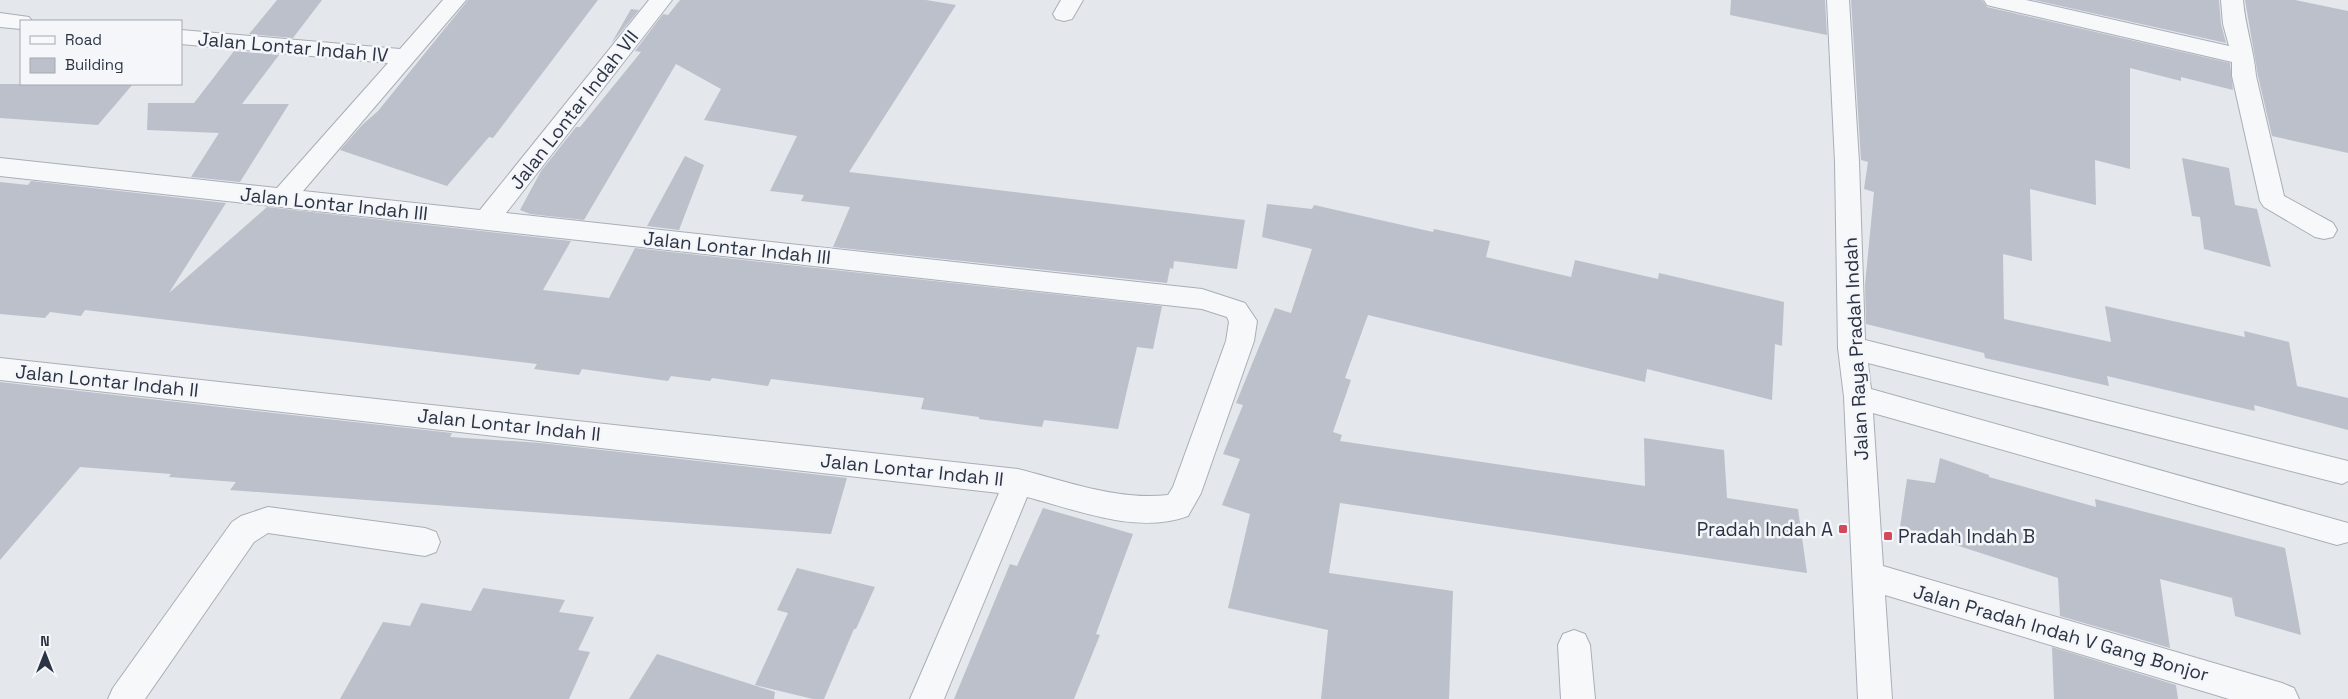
<svg xmlns="http://www.w3.org/2000/svg" width="2348" height="699" viewBox="0 0 2348 699" font-family="'Space Grotesk',sans-serif">
  <style>
    .building { fill: #bbc0ca }
    .lines { fill: none; stroke-linecap: round; stroke-linejoin: round }
    .minor-casing { stroke: #a9aeb7; stroke-width: 2 }
    .minor { fill: #f7f8fa; fill-rule: evenodd }
    .poi-dot { fill: #d1495b; stroke: #f4f6f9; stroke-width: 2 }
    .labels { text-anchor: middle; dominant-baseline: central; stroke-width: 5; stroke-linejoin: round; paint-order: stroke }
    .street-label { font-size: 19px; fill: #2b3445; stroke: #f4f6f9 }
    .poi-label { font-size: 19px; fill: #2b3445; stroke: #f4f6f9; text-anchor: end }
  </style>
  <rect width="100%" height="100%" fill="#e4e7ec"/>
  <path class="building" d="M277,0h45l-29,38 -44,-4z
    M468,0h130l-105,138 -4,-1 -42,49 -107,-36 22,-25 16,-14z
    M680,0h246l30,5 -107,167 396,48 -8,49 -63,-8 -1,8 -3,-1 -3,15 -334,-36 17,-40 -49,-6 3,-6 -34,-4 27,-55 -93,-16 17,-31 -45,-25 -92,156 -54,-6 -10,-4 21,-39 35,-44h4l61,-75 -6,-1 28,-37 5,1z
    M1731,0h94l2,35 -97,-20z
    M1851,0h131l5,7 243,56 3,27 -52,-13v4l-51,-13v101l-35,-9 1,45 -66,-16 2,72 -29,-7 1,65 107,23 -6,-36 140,31 -1,-6 45,11 8,44 51,12v32l-94,-25 1,6 -148,-35 2,10 -124,-28 -1,-5 -118,-29 -1,-39 9,-93 -10,-3 4,-27 -7,-2z
    M2034,0h185l2,24 5,19z
    M2245,0h50l53,11v142l-76,-17 -14,-60z
    M631,9l8,1 -28,34z
    M234,51l45,4 -37,49h47l-49,78 -49,-5 28,-44 -72,-3 1,-27h46z
    M0,84h133l-35,41 -98,-7z
    M685,156l19,9 -25,65 -32,-4z
    M2182,158l47,10 6,37 22,4 14,58 -67,-18 -4,-32 -8,-1z
    M31,181l195,22 -57,90 98,-86 304,34 -28,49 66,8 26,-50 527,58 -9,43 -16,-2 -19,82 -74,-9 -2,7 -63,-8v-2l-58,-8 3,-11 -153,-19 -3,7 -56,-8 -2,3 -39,-5 -3,5 -86,-12 -3,6 -45,-6 3,-5 -452,-54 -4,6 -31,-4 -5,6 -45,-4v-132l28,3z
    M1267,204l45,5 2,-4 119,27 1,-3 56,12 -4,16 85,20 4,-17 83,19 1,-6 125,29 -2,44 -7,-2 -3,56 -125,-31 -2,13 -277,-67 -23,63 6,2 -18,52 9,3 -2,6 305,45 -1,-48 80,12 3,48 71,11 9,64 -467,-70 -11,70 124,18 -4,108h-128l7,-69 -100,-22 22,-94 -28,-9 18,-46 -17,-5 20,-49 -7,-2 39,-95 16,5 21,-64 -50,-12z
    M0,382l452,51 -2,4 91,6 306,35 -16,56 -601,-44 6,-8 -67,-5 2,-3 -91,-7 -80,93z
    M1940,458l49,17v2l107,30 -1,-8 190,49 16,87 -66,-19 -3,-18 -72,-19 10,69 -110,-32 -2,-38 -158,-51 7,-48 28,4z
    M1043,508l90,26 -37,100 4,1 -26,64h-120l56,-135 7,2z
    M797,568l78,19 -19,42h-2l-30,70h-11l-58,-14 33,-72 -11,-3z
    M483,588l82,12 -6,12 35,5 -16,33 12,2 -21,47h-229l43,-77 27,4 11,-23 50,8z
    M2052,647l124,38 2,14h-124z
    M657,654l118,38 -1,7h-145z"/>
  <g class="lines">
    <defs>
      <path id="minor" d="M443,0h23l-163,191 177,19 169,-210h23l-166,213 696,76 43,14 12,18 -3,20 -53,152 -13,23c-51,19 -111,-6 -161,-19l-83,202h-34l89,-206 -999,-113v-22l1018,111c48,12 100,32 150,26l5,-8 53,-146 3,-19 -2,-5 -25,-8 -1202,-133v-18l277,30 111,-125 -207,-19v-14l219,19z
        M1061,0h22l-11,19 -8,2 -8,-2 -3,-5z
        M1827,0h22l10,162 6,178 483,121v20l-6,3 -474,-121 3,26 477,134v19l-11,3 -464,-132 10,153 399,117 12,5 5,11h-70l-344,-104 7,104h-34l-14,-302 -6,-49 -3,-186z
        M1984,0h42l203,46 -6,-22 -2,-24h22c2,26 11,50 13,76l28,120 49,27 4,7 -4,7 -9,2 -9,-2 -51,-30 -4,-6 -28,-125v-14l-237,-55 -8,-2z
        M0,13l29,4 3,4h-11v8l-21,-2z
        M268,507l157,21 11,4 4,10 -4,10 -11,4 -157,-23 -14,9 -109,157h-37l5,-11 119,-166 9,-6z
        M1574,630l11,4 5,11 5,54h-34l-3,-54 5,-11z"/>
    </defs>
    <use href="#minor" class="minor-casing"/>
    <use href="#minor" class="minor"/>
  </g>
  <g class="poi-dot">
    <rect x="1838" y="524" width="10" height="10" rx="2.5"/>
    <rect x="1883" y="531" width="10" height="10" rx="2.5"/>
  </g>
  <g class="labels">
    <g class="street-label">
      <text transform="translate(293 47) rotate(5)">Jalan Lontar Indah IV</text>
      <text transform="translate(574 110) rotate(-52)">Jalan Lontar Indah VII</text>
      <text transform="translate(334 204) rotate(6)">Jalan Lontar Indah III</text>
      <text transform="translate(737 248) rotate(6)">Jalan Lontar Indah III</text>
      <text transform="translate(1856 349) rotate(-93)">Jalan Raya Pradah Indah</text>
      <text transform="translate(107 381) rotate(6)">Jalan Lontar Indah II</text>
      <text transform="translate(509 425) rotate(6)">Jalan Lontar Indah II</text>
      <text transform="translate(912 470) rotate(6)">Jalan Lontar Indah II</text>
      <text transform="translate(2061 633) rotate(16)">Jalan Pradah Indah V Gang Bonjor</text>
    </g>
    <g class="poi-label">
      <text x="1833" y="529">Pradah Indah A</text>
      <text x="1898" y="536" text-anchor="start">Pradah Indah B</text>
    </g>
  </g>
  <rect x="20" y="20" width="162" height="65" fill="#f4f6f9" stroke="#a4a8b1"/>
  <rect x="30" y="36" width="25" height="8" fill="#f7f8fa" stroke="#a4a8b1"/>
  <text x="65" y="45" font-size="15" fill="#2b3445">Road</text>
  <rect x="30" y="58" width="25" height="15" fill="#bbc0ca" stroke="#a4a8b1"/>
  <text x="65" y="70" font-size="15" fill="#2b3445">Building</text>
  <g transform="translate(45 654)" stroke="#f4f6f9" stroke-width="4" paint-order="stroke">
  <path d="M0-4L9 19L0 12L-9 19Z" fill="#2b3445"/>
  <text y="-8" font-size="14" font-weight="bold" text-anchor="middle" fill="#2b3445">N</text>
  </g>
</svg>
